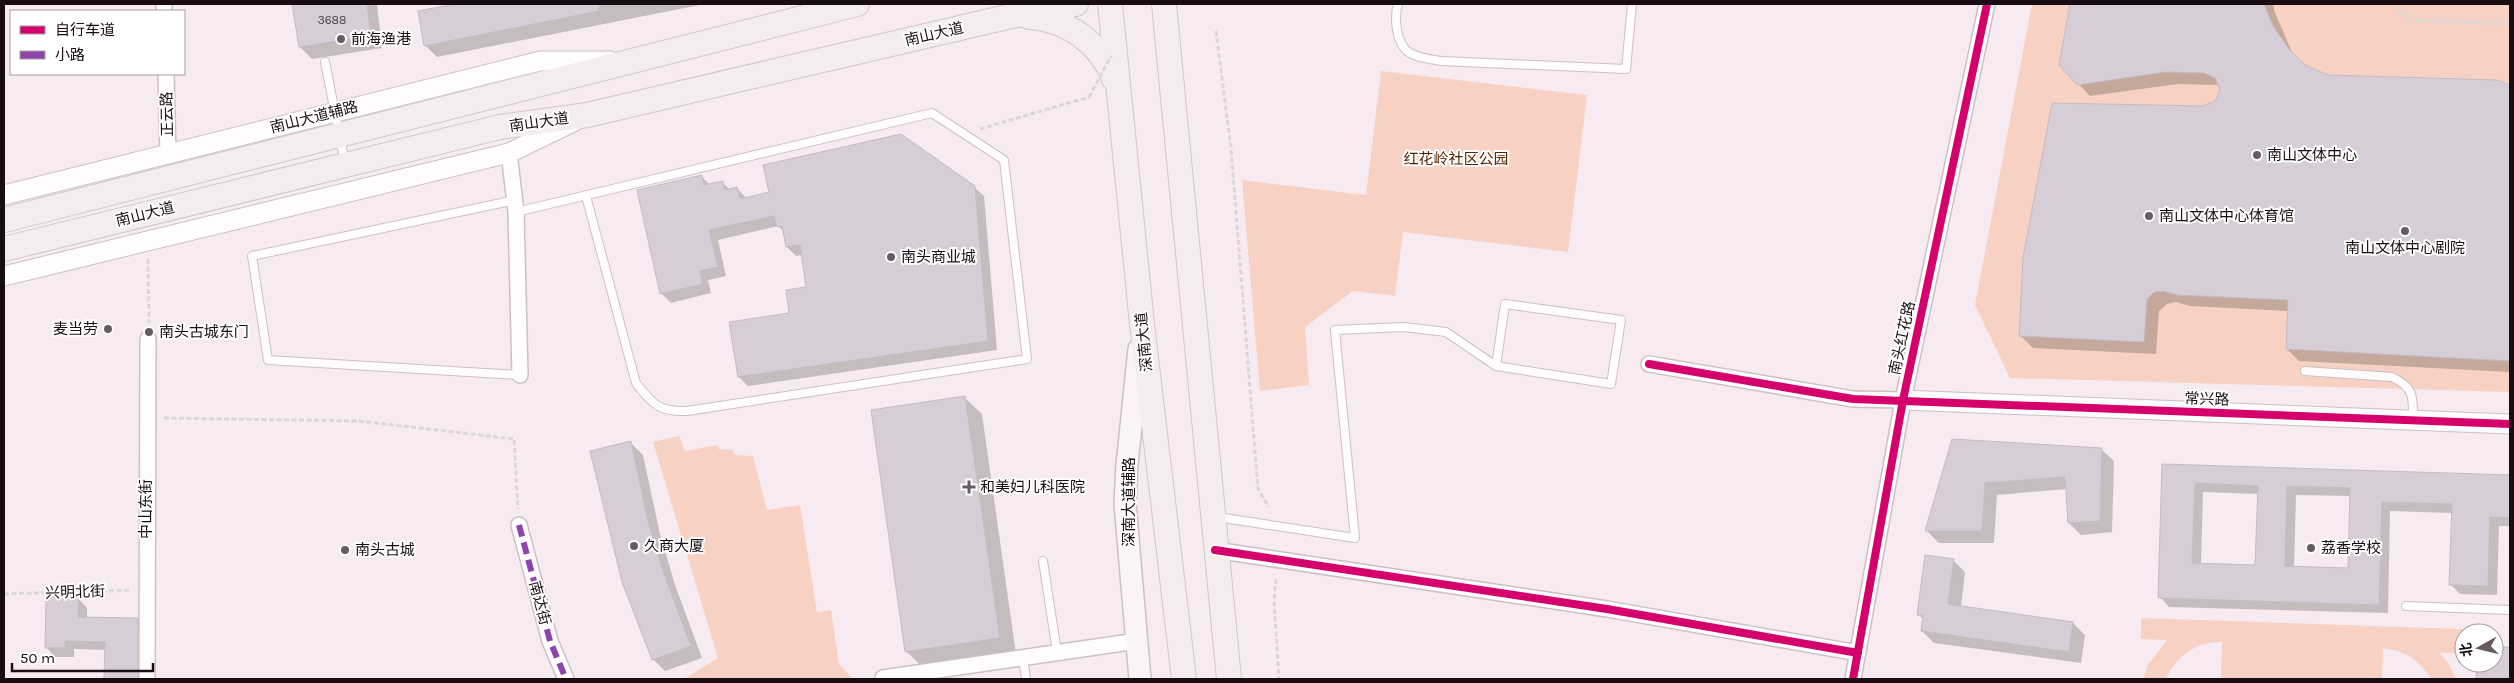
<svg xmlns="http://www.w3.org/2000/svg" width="2514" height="683" viewBox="0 0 2514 683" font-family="Karla,'Noto Sans SC',sans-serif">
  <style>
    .green { fill: #f7d2c4 }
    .shadow { fill: #0003; fill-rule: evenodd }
    .building { fill: #d7cdd6; stroke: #c4bbc3; fill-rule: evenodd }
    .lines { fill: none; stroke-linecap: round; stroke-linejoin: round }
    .service-casing { stroke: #ccc0c6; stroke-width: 10 }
    .minor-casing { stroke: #ccc0c6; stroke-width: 18 }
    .tertiary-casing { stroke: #ccc0c6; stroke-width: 21 }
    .secondary-casing { stroke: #ccc0c6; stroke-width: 24 }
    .primary-casing { stroke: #cec7cb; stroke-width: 26 }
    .path { stroke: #dad7d8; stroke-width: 3; stroke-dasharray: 5 2.5; stroke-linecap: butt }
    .service { stroke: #fefcfd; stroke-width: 8 }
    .minor { stroke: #fefcfd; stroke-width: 15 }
    .tertiary { stroke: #fefcfd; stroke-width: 19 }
    .secondary { stroke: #faf4f5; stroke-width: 21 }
    .primary { stroke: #f5ecee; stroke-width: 24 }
    .path-bridge { stroke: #dad7d8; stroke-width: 3; stroke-dasharray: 5 2.5; stroke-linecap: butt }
    .quiet { stroke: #8e44ad; stroke-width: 6; stroke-dasharray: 12 6; stroke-linecap: butt }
    .cycleway-casing { stroke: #fff; stroke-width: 11 }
    .cycleway { stroke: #d6006c; stroke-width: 8 }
    .poi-dot { fill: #675a61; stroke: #fff; stroke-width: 2 }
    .labels { text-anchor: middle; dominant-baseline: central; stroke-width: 4; stroke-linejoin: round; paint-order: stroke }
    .number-label { font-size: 12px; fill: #483c44 }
    .street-label { font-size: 15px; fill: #190c13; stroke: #fff }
    .poi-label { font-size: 15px; fill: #190c13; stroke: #fff; text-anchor: start }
    .park-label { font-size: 15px; fill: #582300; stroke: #fff }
  </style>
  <rect width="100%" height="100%" fill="#f7ebf1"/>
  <path class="green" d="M2032,4h478v388l-500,-14 -35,-73z
    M1381,71l206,24 -19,157 -165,-20 -8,64 -42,-5 -48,36 4,58 -49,6 -18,-211 124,15z
    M679,436l6,15 32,-6 2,4 14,1 2,5 18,1 14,54 33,-5 17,107 14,-2 8,54 14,15h-169l34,-21 -65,-216z
    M2141,618l321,11 -1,24h-21l8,10 8,16h-25c-11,-19 -26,-28 -48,-31l-1,31h-161l1,-37c-26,0 -45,13 -56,37h-23l5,-14 19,-25 -26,-1z"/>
  <path class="shadow" d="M294,4h83l5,44 -70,11 -12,-12z
    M461,4h244l-268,53 -11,-11 -7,-34z
    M2072,4h201l2,9 17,39 15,15 13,7 16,4 173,8 1,286 -211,-11 -12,-12 2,-38 -99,-5 -14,-4 -9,2 -8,7 -3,43 -123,-6 -12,-12 182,-229 13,-5 3,-6 1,-11 -42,-1 -88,12 -30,-31z
    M701,176l9,9 12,-3 8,8 7,-2 9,10 228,-11 10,9 13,154 -249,36 -9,-9 52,-63 16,-26 -5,-33 -6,1 -9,-9 -2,-14 -7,-7 -60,14 8,36 -18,4 3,13 -40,10 -10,-10z
    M965,398l17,16 34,240 -93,14 -17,-17z
    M1953,440l148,9 13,12 -2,71 -31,3 -12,-12 -2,-34 -70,6 -3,48h-55l-12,-12z
    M631,443l12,12 17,79 15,51 27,73 -37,13 -12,-12z
    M2163,466l347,10v50h-11l-2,69 -37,-1 -9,-9 2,-72 -63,-2 -2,102 -219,-6 -9,-10zM2203,492l56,2 -2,72 -56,-2zM2296,495l55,1 -2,73 -55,-1z
    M1953,560l12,12 -4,35 112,16 12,12 -4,28 -147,-20 -12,-12 2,-11 -6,-6z
    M78,598l9,10v10l50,1 9,9v51h-40v-29l-32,-1v8h-19l-9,-10z
    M2494,648h16v31h-32v-16h16z"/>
  <path class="building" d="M292,4h75l4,32 -72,11z
    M455,4h144v7l-175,35 -6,-35z
    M2070,4h194l9,22 16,23 16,16 23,10 169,5 13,5v276l-224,-12 2,-49 -111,-5 -14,-4 -9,1 -7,7 -3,43 -125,-6 4,-78 29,-155 151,3 12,-5 5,-11 -5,-12 -11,-5 -39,-1 -88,13 -18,-20z
    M901,134l74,52 13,155 -250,36 -9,-55 60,-9 -3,-23 20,-3 -6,-42 -14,2 -4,-21 -5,1 -3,-11 -65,14 9,37 -18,4 3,13 -43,10 -23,-104 65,-15 2,10 19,-4 2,9 12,-3 3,12 29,-7 -6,-27z
    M965,396l35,242 -95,14 -34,-242z
    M1952,439l150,9 -2,73 -32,2 -3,-46 -80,6 -3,48h-57z
    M631,441l17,80 15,50 28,75 -39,14 -30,-78 -32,-131z
    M2162,464l348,11v43l-20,-1 -2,69 -39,-1 3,-81 -70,-2 -3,103 -221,-7zM2195,483l63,3 -3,79 -63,-2zM2287,486l63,2 -2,80 -63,-2z
    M1925,555l29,4 -6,45 125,18 -4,30 -148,-21 2,-15 -6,-1z
    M46,597h33l-1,20 60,1v61h-34l1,-37 -40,-1v7h-20z
    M2494,647h16v32h-34l1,-16h17z"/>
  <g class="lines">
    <defs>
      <path id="service" d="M1398,4c-4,13 -2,36 8,46 8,8 25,9 35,11l185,8 6,-65
        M325,62l20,101
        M515,200l-263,56 16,104 252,15
        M516,212l416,-99 72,47 23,199 -340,52c-28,1 -35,-7 -51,-28l-50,-187
        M2305,371l87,6c23,11 21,21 21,44
        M1217,517l138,21 -20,-208 69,-3 42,5 50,34 115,18 10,-64 -116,-16 -9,62
        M1043,561l14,91
        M2406,606l104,4
        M1023,657l3,22"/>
      <path id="minor" d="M164,4v7
        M166,74l2,80
        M509,153l7,59 4,163
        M1649,364l204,35 50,1
        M519,525l31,116 16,38
        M1215,550l392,59 251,44
        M883,678l254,-37
        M147,679l1,-340
        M1853,679l50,-279 84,-396"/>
      <path id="tertiary" d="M4,195l536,-134h70
        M4,276l505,-123 66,-32
        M1903,400l607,24"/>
      <path id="secondary" d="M1139,349l-12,116 -2,38 15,176"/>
      <path id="primary" d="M1110,4l32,320 42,355
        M1164,4l65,675
        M1029,17c38,2 72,27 85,62
        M4,220l853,-216
        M4,249l496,-122 87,-12 420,-98 69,-13"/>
    </defs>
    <use href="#service" class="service-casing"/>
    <use href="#minor" class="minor-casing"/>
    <use href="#tertiary" class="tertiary-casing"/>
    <use href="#secondary" class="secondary-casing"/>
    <use href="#primary" class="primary-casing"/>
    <path class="path" d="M2392,4l17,16 101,4
      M1216,31l15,118 27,340 11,18
      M980,129l109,-32
      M148,259l1,64
      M164,418l195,3 155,18 4,70
      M1276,579l-2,22 5,78
      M4,594l127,-4"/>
    <use href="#service" class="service"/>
    <use href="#minor" class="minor"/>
    <use href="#tertiary" class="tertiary"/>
    <use href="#secondary" class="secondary"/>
    <use href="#primary" class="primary"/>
    <path class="path-bridge" d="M1089,97l22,-41"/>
    <path class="quiet" d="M519,525l31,116 16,38"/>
    <defs>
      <path id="cycleway" d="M1649,364l204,35 657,25
        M1215,550l392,59 251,44
        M1853,679l50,-279 84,-396"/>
    </defs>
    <use href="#cycleway" class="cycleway-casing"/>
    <use href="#cycleway" class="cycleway"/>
  </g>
  <g class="poi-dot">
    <circle cx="341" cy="39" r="5"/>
    <circle cx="2257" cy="155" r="5"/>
    <circle cx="2149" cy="216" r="5"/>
    <circle cx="2405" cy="231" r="5"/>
    <circle cx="891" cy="257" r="5"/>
    <circle cx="108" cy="329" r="5"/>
    <circle cx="149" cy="332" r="5"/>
    <path d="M966.5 479.5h5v5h5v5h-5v5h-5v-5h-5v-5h5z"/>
    <circle cx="634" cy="546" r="5"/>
    <circle cx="2311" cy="548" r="5"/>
    <circle cx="345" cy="550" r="5"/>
  </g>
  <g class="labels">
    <g class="number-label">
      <text x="332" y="20">3688</text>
    </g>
    <g class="street-label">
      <text transform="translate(934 34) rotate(-13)">南山大道</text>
      <text transform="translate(167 114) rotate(-91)">正云路</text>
      <text transform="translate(314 117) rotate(-14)">南山大道辅路</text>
      <text transform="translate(539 122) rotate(-8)">南山大道</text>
      <text transform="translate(145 214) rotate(-14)">南山大道</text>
      <text transform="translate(1902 338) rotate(-78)">南头红花路</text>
      <text transform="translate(1144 342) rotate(-96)">深南大道</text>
      <text transform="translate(2207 399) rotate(2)">常兴路</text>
      <text transform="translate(1129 502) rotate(-90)">深南大道辅路</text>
      <text transform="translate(146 509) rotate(-90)">中山东街</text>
      <text transform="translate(75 592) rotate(-2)">兴明北街</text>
      <text transform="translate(540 603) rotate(75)">南达街</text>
    </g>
    <g class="poi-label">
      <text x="351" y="39">前海渔港</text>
      <text x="2267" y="155">南山文体中心</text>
      <text x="2159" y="216">南山文体中心体育馆</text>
      <text x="2405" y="248" text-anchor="middle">南山文体中心剧院</text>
      <text x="901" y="257">南头商业城</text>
      <text x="98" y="329" text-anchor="end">麦当劳</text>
      <text x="159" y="332">南头古城东门</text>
      <text x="980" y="487">和美妇儿科医院</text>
      <text x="644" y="546">久商大厦</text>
      <text x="2321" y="548">荔香学校</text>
      <text x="355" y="550">南头古城</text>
    </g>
    <g class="park-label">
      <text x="1456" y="159">红花岭社区公园</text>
    </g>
  </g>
  <rect width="2514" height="683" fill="none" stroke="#190c13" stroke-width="10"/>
  <rect x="10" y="10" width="175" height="65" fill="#ffffff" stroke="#a39ea1"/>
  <rect x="20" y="26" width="25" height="8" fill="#d6006c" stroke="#a39ea1"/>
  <text x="55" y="35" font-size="15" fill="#190c13">自行车道</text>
  <rect x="20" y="51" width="25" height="8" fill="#8e44ad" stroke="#a39ea1"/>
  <text x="55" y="60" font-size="15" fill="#190c13">小路</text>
  <g transform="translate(2479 648) rotate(262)"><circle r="24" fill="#ffffff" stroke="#a39ea1"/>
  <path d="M0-4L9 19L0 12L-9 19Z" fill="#675a61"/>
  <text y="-8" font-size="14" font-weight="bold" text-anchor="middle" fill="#190c13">北</text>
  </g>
  <path d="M12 663v8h141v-8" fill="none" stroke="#190c13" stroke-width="2.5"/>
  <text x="20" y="663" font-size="15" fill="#190c13" stroke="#ffffff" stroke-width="4" paint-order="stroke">50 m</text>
</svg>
